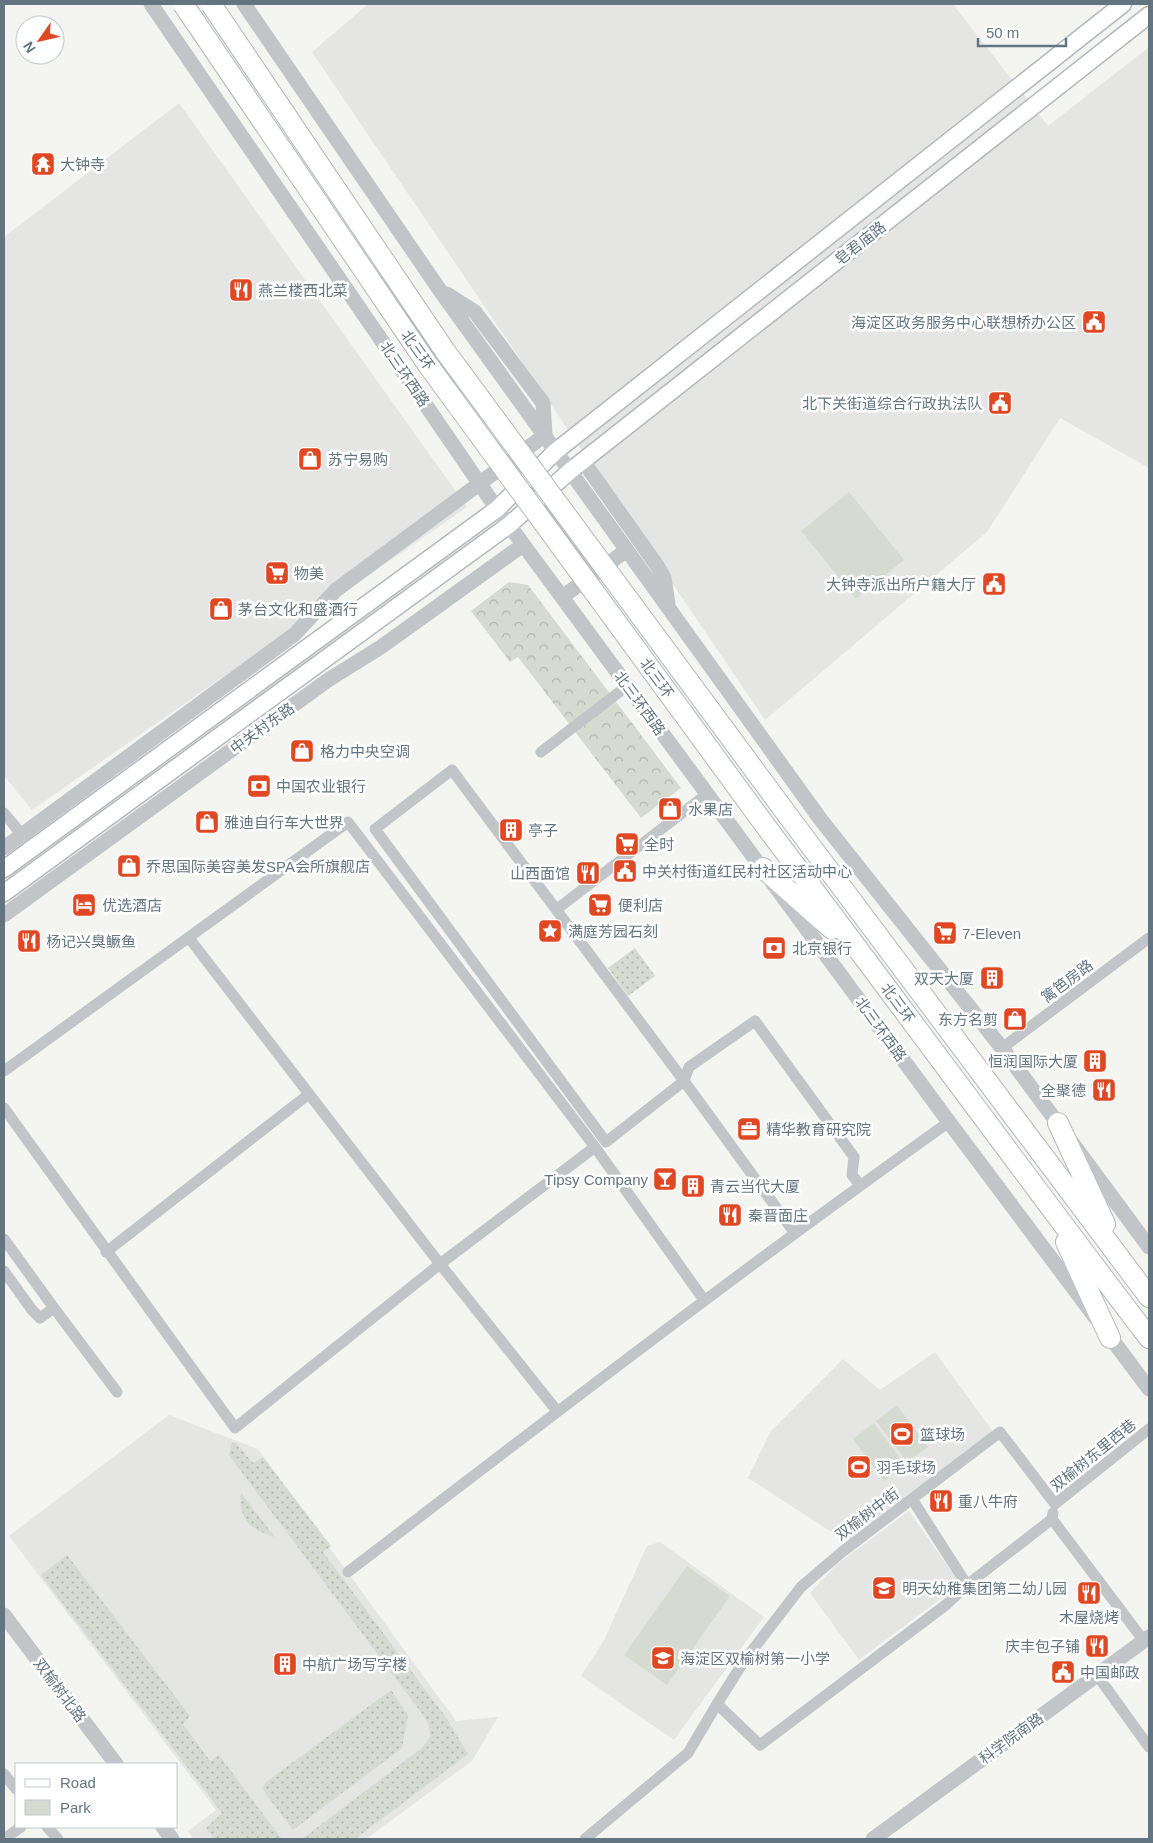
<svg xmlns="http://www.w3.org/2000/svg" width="1153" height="1843" viewBox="0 0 1153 1843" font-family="Arial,'Noto Sans SC',sans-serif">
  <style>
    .built { fill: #e5e6e4 }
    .green { fill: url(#green-dots) }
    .forest { fill: url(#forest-crowns) }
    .pitch { fill: #d5dbd1 }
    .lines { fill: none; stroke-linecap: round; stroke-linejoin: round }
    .secondary-casing { stroke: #b1b7bb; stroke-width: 19 }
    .trunk-casing { stroke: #b4b7ba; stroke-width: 22 }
    .minor { stroke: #c1c5c8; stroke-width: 11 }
    .tertiary { stroke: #c1c5c8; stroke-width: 15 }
    .secondary { stroke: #fff; stroke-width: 16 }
    .trunk { stroke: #fff; stroke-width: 20 }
    .trunk-bridge-casing { stroke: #b4b7ba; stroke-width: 22; stroke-linecap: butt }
    .trunk-bridge { stroke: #fff; stroke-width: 20 }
    .labels { text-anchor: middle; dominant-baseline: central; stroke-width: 5; stroke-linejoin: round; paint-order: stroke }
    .poi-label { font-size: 15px; fill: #637581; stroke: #fff; text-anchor: start }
    .street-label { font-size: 15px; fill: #637581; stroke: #fff }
  </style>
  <defs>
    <pattern id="green-dots" width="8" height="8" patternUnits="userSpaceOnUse" patternTransform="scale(1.25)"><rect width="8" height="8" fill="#d5dbd1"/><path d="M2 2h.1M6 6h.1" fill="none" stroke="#b0b6af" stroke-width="1.8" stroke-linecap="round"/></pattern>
    <pattern id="forest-crowns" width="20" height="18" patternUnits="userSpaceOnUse" patternTransform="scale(1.25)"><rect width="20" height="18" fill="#d5dbd1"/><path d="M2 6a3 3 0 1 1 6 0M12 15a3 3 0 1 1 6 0" fill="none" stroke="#b0b6af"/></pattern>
  </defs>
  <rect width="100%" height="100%" fill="#f4f4f0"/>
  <path class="built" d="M368,4h585l95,122 101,-79v421l-89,-50 -73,114 -222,188 -453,-668z
    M179,103l288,404 -435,303 -28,-34v-539z
    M935,1352l59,81 -144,111 -102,-66 23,-47 72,-72 37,31z
    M169,1415l89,34 198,272 42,-4 -26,44 -106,78h-173l-5,-8 28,-21 -207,-274z
    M909,1511l51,73 -101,76 -49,-67 26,-28z
    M660,1542l104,75 -90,123 -93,-64 23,-36 43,-94z"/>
  <path class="green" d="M635,948l20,28 -27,20 -20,-28z
    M235,1442l18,21 10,-6 68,89 -8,6 124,167 21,35 -113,85h-53l120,-91 8,-11 -1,-11 -6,-11 -194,-260 2,-11z
    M241,1493l34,44c-24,-7 -37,-18 -34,-44z
    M67,1555l123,161 -7,8 27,37 9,-6 63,84h-68l-8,-11 16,-15 -181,-238z
    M391,1690l17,25 -6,33 -109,82 -27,-36 -3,-6 3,-6z"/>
  <path class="forest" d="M509,582l19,3 153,203 -40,30 -123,-161 -8,5 -39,-51z"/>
  <path class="pitch" d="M849,492l55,68 -48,39 -55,-68z
    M897,1405l31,42 -21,15 -31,-41z
    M874,1423l31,42 -21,16 -31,-42z
    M856,1455l14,17 -8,7 -13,-18z
    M687,1566l43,30 -63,89 -43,-30z"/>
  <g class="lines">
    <defs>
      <path id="secondary" d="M4,869l493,-360 59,-58 567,-447
        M4,893l505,-368 61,-54 579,-456"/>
      <path id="trunk" d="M789,817l360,480
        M770,832c127,168 251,338 379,506
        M763,868l69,61
        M1058,1123l47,101
        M1066,1242l44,96"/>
    </defs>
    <use href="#secondary" class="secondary-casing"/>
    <use href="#trunk" class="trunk-casing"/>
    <path class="minor" d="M541,752l86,-66
      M452,770l232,311 -78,61 -231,-313z
      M4,813l23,28
      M557,909l150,-115
      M189,938l251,326 117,147
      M1002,1048l147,-110
      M4,1071l344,-249 247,325 109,153
      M4,1108l231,320 205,-164 155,-117
      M794,1232l-110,-151 5,-14 66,-46 99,136 -2,18 8,10
      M4,1239l50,69 -14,10 -8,-8 -28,-39
      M106,1252l203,-158
      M54,1308l63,84
      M912,1499l55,86
      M1055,1504l94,-75
      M1053,1513l-1,6 92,122
      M1052,1519l-85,66 -20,19 -187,141 -43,-41 27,-43 57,-74 41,-35 158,-120 55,72
      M348,1572c198,-152 397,-305 601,-450
      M1097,1675l52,72
      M4,1774l12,15
      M47,1827l11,12
      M4,1839l17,-12
      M585,1839l103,-86 29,-49"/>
    <path class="tertiary" d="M151,4l346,505 452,613 200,267
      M244,4l195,285 382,531 181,228 147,199
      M447,294l28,18 68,91 2,32
      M511,460l83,115
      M583,461l75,106 6,11 4,26
      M562,597l65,-47
      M4,848l291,-214 41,-44 209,-155
      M4,915l324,-235 53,-33 142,-102
      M4,1615l112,149
      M163,1827l9,12
      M873,1839l276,-202"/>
    <use href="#secondary" class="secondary"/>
    <use href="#trunk" class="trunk"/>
    <defs>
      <path id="trunk-bridge" d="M183,4l245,361 342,467
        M211,4l234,347 344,466"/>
    </defs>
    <use href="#trunk-bridge" class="trunk-bridge-casing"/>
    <use href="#trunk-bridge" class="trunk-bridge"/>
  </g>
  <defs>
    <symbol id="temple-square" viewBox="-11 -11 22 22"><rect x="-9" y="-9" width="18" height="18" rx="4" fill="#e04824" stroke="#fff"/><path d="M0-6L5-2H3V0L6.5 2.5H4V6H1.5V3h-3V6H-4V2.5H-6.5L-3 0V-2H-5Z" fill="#fff"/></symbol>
    <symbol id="restaurant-square" viewBox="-11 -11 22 22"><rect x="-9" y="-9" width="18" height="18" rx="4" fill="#e04824" stroke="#fff"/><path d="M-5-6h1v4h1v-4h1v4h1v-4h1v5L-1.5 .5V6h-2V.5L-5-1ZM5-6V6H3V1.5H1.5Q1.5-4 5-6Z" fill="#fff"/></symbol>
    <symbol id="civic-square" viewBox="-11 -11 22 22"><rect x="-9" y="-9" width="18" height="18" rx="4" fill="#e04824" stroke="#fff"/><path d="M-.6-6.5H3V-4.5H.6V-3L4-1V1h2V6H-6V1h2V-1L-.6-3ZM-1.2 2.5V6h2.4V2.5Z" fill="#fff"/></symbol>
    <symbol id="shop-square" viewBox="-11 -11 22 22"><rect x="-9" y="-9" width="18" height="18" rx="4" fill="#e04824" stroke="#fff"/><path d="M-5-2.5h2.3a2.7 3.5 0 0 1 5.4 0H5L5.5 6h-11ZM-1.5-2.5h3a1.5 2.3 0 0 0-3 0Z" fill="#fff"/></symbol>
    <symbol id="supermarket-square" viewBox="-11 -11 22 22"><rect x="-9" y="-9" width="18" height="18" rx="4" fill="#e04824" stroke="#fff"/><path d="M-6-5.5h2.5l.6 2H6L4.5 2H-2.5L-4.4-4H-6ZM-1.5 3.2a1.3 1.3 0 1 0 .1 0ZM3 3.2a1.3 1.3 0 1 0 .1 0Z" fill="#fff"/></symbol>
    <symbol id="bank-square" viewBox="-11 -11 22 22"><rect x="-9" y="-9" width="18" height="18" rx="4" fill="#e04824" stroke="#fff"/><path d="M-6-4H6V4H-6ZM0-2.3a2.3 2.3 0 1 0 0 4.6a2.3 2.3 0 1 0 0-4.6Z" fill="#fff"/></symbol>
    <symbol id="building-square" viewBox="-11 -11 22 22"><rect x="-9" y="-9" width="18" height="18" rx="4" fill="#e04824" stroke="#fff"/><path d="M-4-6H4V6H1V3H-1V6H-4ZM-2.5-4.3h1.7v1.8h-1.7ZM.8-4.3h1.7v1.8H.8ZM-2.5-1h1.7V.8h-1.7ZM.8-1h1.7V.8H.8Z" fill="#fff"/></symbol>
    <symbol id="hotel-square" viewBox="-11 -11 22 22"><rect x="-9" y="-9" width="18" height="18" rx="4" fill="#e04824" stroke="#fff"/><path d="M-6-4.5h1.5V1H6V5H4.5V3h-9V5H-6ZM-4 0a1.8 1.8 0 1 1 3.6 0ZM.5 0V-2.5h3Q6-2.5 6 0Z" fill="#fff"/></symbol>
    <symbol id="sight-square" viewBox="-11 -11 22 22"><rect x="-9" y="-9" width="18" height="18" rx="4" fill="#e04824" stroke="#fff"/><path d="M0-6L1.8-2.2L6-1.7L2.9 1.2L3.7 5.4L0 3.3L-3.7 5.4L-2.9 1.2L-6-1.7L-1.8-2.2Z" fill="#fff"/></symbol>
    <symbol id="office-square" viewBox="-11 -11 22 22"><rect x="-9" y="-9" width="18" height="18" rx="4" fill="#e04824" stroke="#fff"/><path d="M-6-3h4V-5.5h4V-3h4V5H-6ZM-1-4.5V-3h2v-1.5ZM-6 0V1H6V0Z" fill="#fff"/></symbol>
    <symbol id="bar-square" viewBox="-11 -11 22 22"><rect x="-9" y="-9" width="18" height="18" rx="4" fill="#e04824" stroke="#fff"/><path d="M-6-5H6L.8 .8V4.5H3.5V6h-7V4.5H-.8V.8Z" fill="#fff"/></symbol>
    <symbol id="stadium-square" viewBox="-11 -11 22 22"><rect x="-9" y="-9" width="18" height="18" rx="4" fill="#e04824" stroke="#fff"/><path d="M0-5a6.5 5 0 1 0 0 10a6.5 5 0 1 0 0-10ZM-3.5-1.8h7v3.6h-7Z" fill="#fff"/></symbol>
    <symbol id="school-square" viewBox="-11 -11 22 22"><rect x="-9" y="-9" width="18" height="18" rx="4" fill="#e04824" stroke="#fff"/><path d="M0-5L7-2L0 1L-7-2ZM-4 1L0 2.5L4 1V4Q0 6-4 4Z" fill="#fff"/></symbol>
  </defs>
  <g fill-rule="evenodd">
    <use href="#temple-square" x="29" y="150" width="28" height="28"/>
    <use href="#restaurant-square" x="227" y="276" width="28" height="28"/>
    <use href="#civic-square" x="1080" y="308" width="28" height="28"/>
    <use href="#civic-square" x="986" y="389" width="28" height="28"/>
    <use href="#shop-square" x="296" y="445" width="28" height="28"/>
    <use href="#supermarket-square" x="263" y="559" width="28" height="28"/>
    <use href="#civic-square" x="980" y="570" width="28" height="28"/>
    <use href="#shop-square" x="207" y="595" width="28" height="28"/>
    <use href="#shop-square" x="288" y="737" width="28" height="28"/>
    <use href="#bank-square" x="245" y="772" width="28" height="28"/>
    <use href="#shop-square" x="656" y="795" width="28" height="28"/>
    <use href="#shop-square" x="193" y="808" width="28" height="28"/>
    <use href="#building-square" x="497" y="816" width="28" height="28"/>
    <use href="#supermarket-square" x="613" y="830" width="28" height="28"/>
    <use href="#shop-square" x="115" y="852" width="28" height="28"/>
    <use href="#civic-square" x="611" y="857" width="28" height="28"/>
    <use href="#restaurant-square" x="574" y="859" width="28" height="28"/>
    <use href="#hotel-square" x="70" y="891" width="28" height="28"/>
    <use href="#supermarket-square" x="586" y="891" width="28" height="28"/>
    <use href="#sight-square" x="536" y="917" width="28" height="28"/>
    <use href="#supermarket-square" x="931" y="919" width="28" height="28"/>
    <use href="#restaurant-square" x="15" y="927" width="28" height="28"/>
    <use href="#bank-square" x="760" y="934" width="28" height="28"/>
    <use href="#building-square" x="978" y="964" width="28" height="28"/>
    <use href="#shop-square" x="1001" y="1005" width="28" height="28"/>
    <use href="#building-square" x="1081" y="1047" width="28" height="28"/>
    <use href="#restaurant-square" x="1090" y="1076" width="28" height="28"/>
    <use href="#office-square" x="735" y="1115" width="28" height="28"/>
    <use href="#bar-square" x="651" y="1165" width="28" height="28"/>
    <use href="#building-square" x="679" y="1172" width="28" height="28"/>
    <use href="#restaurant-square" x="716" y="1201" width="28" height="28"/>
    <use href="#stadium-square" x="888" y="1420" width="28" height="28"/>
    <use href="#stadium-square" x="845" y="1453" width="28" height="28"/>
    <use href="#restaurant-square" x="927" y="1487" width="28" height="28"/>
    <use href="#school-square" x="870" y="1574" width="28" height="28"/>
    <use href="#restaurant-square" x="1075" y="1579" width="28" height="28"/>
    <use href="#restaurant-square" x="1083" y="1632" width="28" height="28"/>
    <use href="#school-square" x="649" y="1644" width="28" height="28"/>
    <use href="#building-square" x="271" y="1650" width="28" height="28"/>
    <use href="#civic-square" x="1049" y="1658" width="28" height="28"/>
  </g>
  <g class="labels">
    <g class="poi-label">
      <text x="60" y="164">大钟寺</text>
      <text x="258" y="290">燕兰楼西北菜</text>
      <text x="1076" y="322" text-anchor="end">海淀区政务服务中心联想桥办公区</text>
      <text x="982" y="403" text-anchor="end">北下关街道综合行政执法队</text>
      <text x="328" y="459">苏宁易购</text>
      <text x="294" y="573">物美</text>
      <text x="976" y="584" text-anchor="end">大钟寺派出所户籍大厅</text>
      <text x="238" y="609">茅台文化和盛酒行</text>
      <text x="320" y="751">格力中央空调</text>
      <text x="276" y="786">中国农业银行</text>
      <text x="688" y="809">水果店</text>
      <text x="224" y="822">雅迪自行车大世界</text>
      <text x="528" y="830">亭子</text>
      <text x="644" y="844">全时</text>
      <text x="146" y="866">乔思国际美容美发SPA会所旗舰店</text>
      <text x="642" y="871">中关村街道红民村社区活动中心</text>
      <text x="570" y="873" text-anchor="end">山西面馆</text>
      <text x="102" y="905">优选酒店</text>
      <text x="618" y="905">便利店</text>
      <text x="568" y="931">满庭芳园石刻</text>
      <text x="962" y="933">7-Eleven</text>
      <text x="46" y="941">杨记兴臭鳜鱼</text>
      <text x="792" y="948">北京银行</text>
      <text x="974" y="978" text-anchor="end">双天大厦</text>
      <text x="998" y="1019" text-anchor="end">东方名剪</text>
      <text x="1078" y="1061" text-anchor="end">恒润国际大厦</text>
      <text x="1086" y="1090" text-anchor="end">全聚德</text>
      <text x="766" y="1129">精华教育研究院</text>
      <text x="648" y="1179" text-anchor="end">Tipsy Company</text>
      <text x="710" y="1186">青云当代大厦</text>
      <text x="748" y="1215">秦晋面庄</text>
      <text x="920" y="1434">篮球场</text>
      <text x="876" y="1467">羽毛球场</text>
      <text x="958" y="1501">重八牛府</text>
      <text x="902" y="1588">明天幼稚集团第二幼儿园</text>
      <text x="1089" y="1617" text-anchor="middle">木屋烧烤</text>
      <text x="1080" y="1646" text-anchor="end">庆丰包子铺</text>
      <text x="680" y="1658">海淀区双榆树第一小学</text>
      <text x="302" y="1664">中航广场写字楼</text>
      <text x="1080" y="1672">中国邮政</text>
    </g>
    <g class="street-label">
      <text transform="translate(860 243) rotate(-38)">皂君庙路</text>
      <text transform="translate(418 350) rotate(55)">北三环</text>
      <text transform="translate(405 374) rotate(56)">北三环西路</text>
      <text transform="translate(657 678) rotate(54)">北三环</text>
      <text transform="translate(640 703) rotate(54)">北三环西路</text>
      <text transform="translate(262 728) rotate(-36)">中关村东路</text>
      <text transform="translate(1067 981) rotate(-37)">篱笆房路</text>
      <text transform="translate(898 1003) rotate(54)">北三环</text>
      <text transform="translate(881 1029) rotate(54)">北三环西路</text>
      <text transform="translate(1093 1455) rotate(-39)">双榆树东里西巷</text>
      <text transform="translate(867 1514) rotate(-37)">双榆树中街</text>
      <text transform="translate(60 1690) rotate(53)">双榆树北路</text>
      <text transform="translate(1011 1738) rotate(-36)">科学院南路</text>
    </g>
  </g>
  <rect width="1153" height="1843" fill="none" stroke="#637581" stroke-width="10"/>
  <rect x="15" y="1763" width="162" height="65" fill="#ffffff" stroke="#c1c8cd"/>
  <rect x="25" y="1779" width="25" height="8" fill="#ffffff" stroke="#c1c8cd"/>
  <text x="60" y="1788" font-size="15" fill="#637581">Road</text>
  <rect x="25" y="1800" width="25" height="15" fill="#d5dbd1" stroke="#c1c8cd"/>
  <text x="60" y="1813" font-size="15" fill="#637581">Park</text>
  <g transform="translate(40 40) rotate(236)"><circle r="24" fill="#ffffff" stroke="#c1c8cd"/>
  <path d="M0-4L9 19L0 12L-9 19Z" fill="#e04824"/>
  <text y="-8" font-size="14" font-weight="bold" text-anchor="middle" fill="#637581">N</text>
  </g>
  <path d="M978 38v8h88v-8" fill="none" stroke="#637581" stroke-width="2.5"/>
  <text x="986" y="38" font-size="15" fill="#637581" stroke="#ffffff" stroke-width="4" paint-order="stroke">50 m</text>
</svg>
